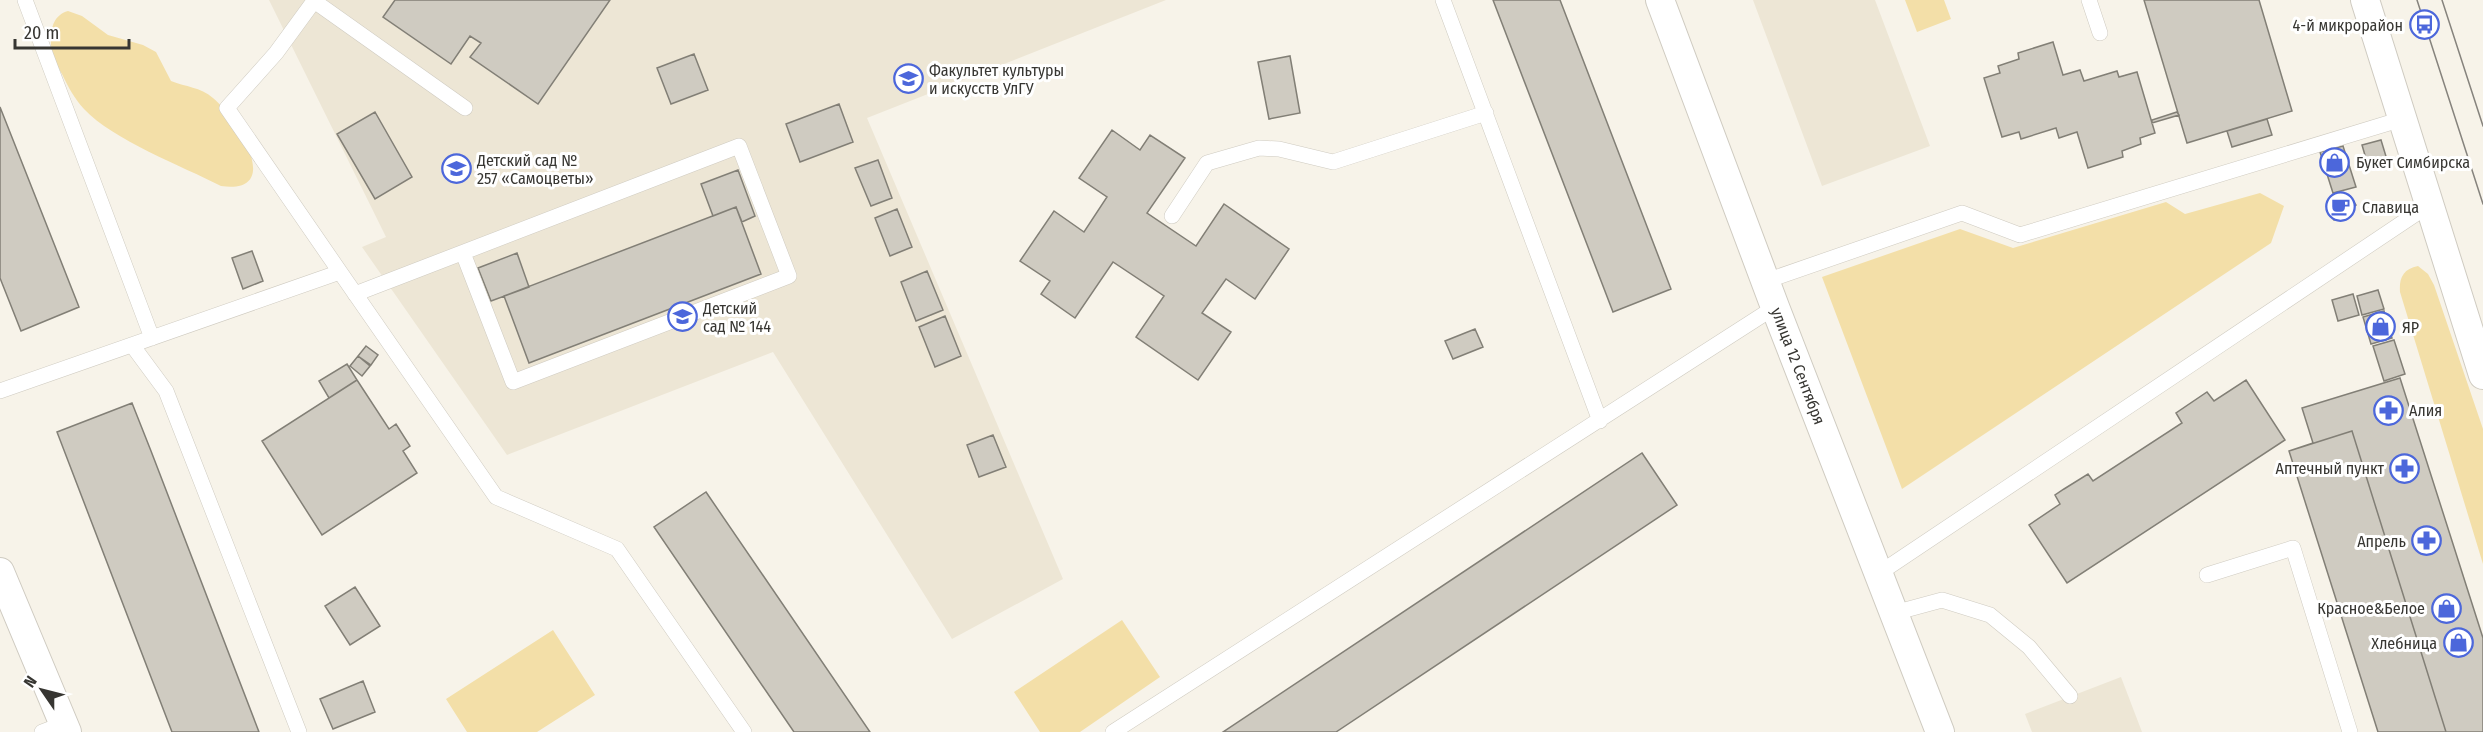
<svg xmlns="http://www.w3.org/2000/svg" width="2483" height="732" viewBox="0 0 2483 732" font-family="'Fira Sans Condensed',sans-serif">
  <style>
    .built { fill: #ede6d5 }
    .green { fill: #f3dfa8 }
    .building { fill: #cfcbc1; stroke: #827f76; stroke-width: 1.5 }
    .lines { fill: none; stroke-linecap: round; stroke-linejoin: round }
    .lane-casing { stroke: #cfcbc1; stroke-width: 16 }
    .street-casing { stroke: #cfcbc1; stroke-width: 30 }
    .lane { stroke: #fff; stroke-width: 15 }
    .street { stroke: #fff; stroke-width: 28 }
    .tram { stroke: #86837d; stroke-width: 1.5 }
    .labels { text-anchor: middle; dominant-baseline: central; stroke-width: 6; stroke-linejoin: round; paint-order: stroke }
    .poi-label { font-size: 16px; fill: #373632; stroke: #fff; text-anchor: start }
    .street-label { font-size: 16px; fill: #373632; stroke: #fff }
  </style>
  <rect width="100%" height="100%" fill="#f7f3e9"/>
  <path class="built" d="M269,0h897l-299,118 196,461 -111,60 -179,-287 -266,103 -145,-208 24,-10z
    M1753,0h122l55,146 -108,40z
    M2121,677l21,55h-110l-7,-18z"/>
  <path class="green" d="M1905,0h39l7,19 -34,13z
    M68,11l14,5 26,19 35,10 13,7 15,29c15,6 29,6 42,17 23,19 73,97 8,88 -39,-20 -108,-46 -137,-77 -9,-10 -16,-22 -22,-35 -6,-10 -12,-23 -11,-34 0,-13 3,-25 17,-29z
    M2260,193l24,13 -13,37 -369,246 -80,-212 138,-48 53,19 153,-46 19,12z
    M2418,266l10,8 6,11 49,144v135l-83,-272c-1,-14 3,-23 18,-26z
    M1122,620l38,57 -80,55h-40l-26,-40z
    M553,630l42,65 -58,37h-70l-21,-33z"/>
  <path class="building" d="M395,0h215l-72,104 -68,-47 11,-14 -11,-7 -19,28 -68,-47z
    M1493,0h67l111,289 -58,23z
    M2144,0h115l33,111 -105,32z
    M2053,42l10,33 17,-5 4,11 33,-10 2,6 18,-5 18,61 -15,5 1,6 -19,7 1,6 -35,11 -11,-36 -18,6 -3,-10 -35,11 -2,-7 -17,5 -18,-59 16,-5 -2,-7 21,-7 -1,-6z
    M694,54l14,36 -37,14 -14,-36z
    M1290,56l10,57 -31,6 -11,-57z
    M839,104l14,38 -53,20 -14,-38z
    M0,107l79,200 -58,24 -21,-53z
    M375,112l37,65 -37,22 -38,-65z
    M2177,112l2,3 -27,8v-3z
    M2267,119l5,16 -40,12 -5,-16z
    M1112,130l28,20 10,-15 35,23 -38,55 49,33 28,-42 65,45 -34,50 -29,-20 -24,34 29,19 -33,48 -62,-43 28,-41 -51,-34 -38,56 -34,-24 9,-13 -30,-20 34,-50 30,21 23,-35 -28,-19z
    M2381,140l7,23 -19,6 -7,-24z
    M2343,146l13,41 -23,6 -13,-41z
    M878,160l14,38 -21,8 -16,-38z
    M738,170l17,46 -13,6 -6,-15 -23,9 -12,-32z
    M2350,196l6,9 -22,15 -6,-9z
    M736,207l25,67 -232,89 -25,-67z
    M897,209l15,38 -22,9 -15,-38z
    M252,251l11,30 -20,8 -11,-31z
    M517,253l12,34 -38,14 -13,-33z
    M927,271l16,39 -27,11 -15,-39z
    M2378,290l6,19 -22,6 -5,-19z
    M2353,294l6,21 -21,6 -6,-21z
    M2384,311l8,27 -21,6 -8,-27z
    M945,316l16,40 -26,11 -16,-40z
    M1475,329l8,18 -30,12 -8,-18z
    M2394,340l11,34 -21,7 -11,-35z
    M366,346l12,9 -7,10 -13,-9z
    M358,356l12,10 -8,10 -12,-10z
    M347,364l10,16 -28,18 -10,-17z
    M2400,378l83,260v94h-105l-89,-281 24,-8 -11,-35z
    M357,380l32,49 7,-5 14,22 -7,5 14,22 -95,62 -60,-94z
    M2246,380l39,60 -218,143 -38,-58 31,-21 -5,-9 9,-6 24,-15 5,7 89,-58 -6,-10 31,-21 7,9z
    M132,403l19,48 108,281h-87l-115,-300z
    M2352,431l94,301h-68l-89,-281z
    M993,435l13,32 -27,10 -12,-32z
    M1642,453l35,52 -341,227h-113z
    M706,492l164,240h-76l-140,-205z
    M355,587l25,39 -30,19 -25,-39z
    M363,681l12,31 -42,17 -13,-30z"/>
  <g class="lines">
    <defs>
      <path id="lane" d="M25,0l127,338
        M1443,0l157,421
        M2089,0l11,33
        M1172,216l35,-53 52,-15 20,1 54,13 153,-49
        M340,272l-113,-164 49,-55 38,-52 151,107
        M1766,281l196,-68 58,22 382,-116
        M355,294l384,-148 50,130 -276,106 -50,-129
        M132,345l34,46 133,341
        M0,391l340,-119 156,225 121,52 127,183
        M1878,574l551,-369
        M2207,575l86,-27 57,184
        M1894,613l48,-13 48,15 39,32 41,49
        M42,732l21,-8
        M1113,732l662,-425"/>
      <path id="street" d="M1660,0l115,307 165,425
        M2365,0l118,375
        M0,572l67,160"/>
    </defs>
    <use href="#lane" class="lane-casing"/>
    <use href="#street" class="street-casing"/>
    <use href="#lane" class="lane"/>
    <use href="#street" class="street"/>
    <path class="tram" d="M2417,0l66,204
      M2442,0l41,126"/>
  </g>
  <defs>
    <symbol id="bus-ring" viewBox="-11 -11 22 22"><circle r="9.5" fill="#fff" stroke="#4c67db" stroke-width="1.5"/><path d="M-5-6H5V4H4V6H2V4H-2V6H-4V4H-5ZM-3.5-4V0h7V-4ZM-3.5 1.2v1.5H-2V1.2ZM2 1.2v1.5H3.5V1.2Z" fill="#4c67db"/></symbol>
    <symbol id="university-ring" viewBox="-11 -11 22 22"><circle r="9.5" fill="#fff" stroke="#4c67db" stroke-width="1.5"/><path d="M0-5L7-2L0 1L-7-2ZM-4 1L0 2.5L4 1V4Q0 6-4 4Z" fill="#4c67db"/></symbol>
    <symbol id="shop-ring" viewBox="-11 -11 22 22"><circle r="9.5" fill="#fff" stroke="#4c67db" stroke-width="1.5"/><path d="M-5-2.5h2.3a2.7 3.5 0 0 1 5.4 0H5L5.5 6h-11ZM-1.5-2.5h3a1.5 2.3 0 0 0-3 0Z" fill="#4c67db"/></symbol>
    <symbol id="school-ring" viewBox="-11 -11 22 22"><circle r="9.5" fill="#fff" stroke="#4c67db" stroke-width="1.5"/><path d="M0-5L7-2L0 1L-7-2ZM-4 1L0 2.5L4 1V4Q0 6-4 4Z" fill="#4c67db"/></symbol>
    <symbol id="cafe-ring" viewBox="-11 -11 22 22"><circle r="9.5" fill="#fff" stroke="#4c67db" stroke-width="1.5"/><path d="M-5.5-4.5H6V0H3Q3 3.5 0 3.5H-2.5Q-5.5 3.5-5.5 0ZM3-3.2v2h1.7v-2ZM-6 4.5H4V6H-6Z" fill="#4c67db"/></symbol>
    <symbol id="pharmacy-ring" viewBox="-11 -11 22 22"><circle r="9.5" fill="#fff" stroke="#4c67db" stroke-width="1.5"/><path d="M-2-6h4v4h4v4h-4v4h-4v-4h-4v-4h4Z" fill="#4c67db"/></symbol>
  </defs>
  <g fill-rule="evenodd">
    <use href="#bus-ring" x="2408" y="8" width="33" height="33"/>
    <use href="#university-ring" x="892" y="62" width="33" height="33"/>
    <use href="#shop-ring" x="2318" y="146" width="33" height="33"/>
    <use href="#school-ring" x="440" y="152" width="33" height="33"/>
    <use href="#cafe-ring" x="2324" y="190" width="33" height="33"/>
    <use href="#school-ring" x="666" y="300" width="33" height="33"/>
    <use href="#shop-ring" x="2364" y="310" width="33" height="33"/>
    <use href="#pharmacy-ring" x="2372" y="394" width="33" height="33"/>
    <use href="#pharmacy-ring" x="2388" y="452" width="33" height="33"/>
    <use href="#pharmacy-ring" x="2410" y="524" width="33" height="33"/>
    <use href="#shop-ring" x="2430" y="592" width="33" height="33"/>
    <use href="#shop-ring" x="2442" y="626" width="33" height="33"/>
  </g>
  <g class="labels">
    <g class="poi-label">
      <text x="2403" y="25" text-anchor="end">4-й микрорайон</text>
      <text x="929" y="70">Факультет культуры<tspan x="929" dy="18">и искусств УлГУ</tspan></text>
      <text x="477" y="160">Детский сад №<tspan x="477" dy="18">257 «Самоцветы»</tspan></text>
      <text x="2356" y="162">Букет Симбирска</text>
      <text x="2362" y="207">Славица</text>
      <text x="703" y="308">Детский<tspan x="703" dy="18">сад № 144</tspan></text>
      <text x="2402" y="327">ЯР</text>
      <text x="2409" y="410">Алия</text>
      <text x="2384" y="468" text-anchor="end">Аптечный пункт</text>
      <text x="2406" y="541" text-anchor="end">Апрель</text>
      <text x="2425" y="608" text-anchor="end">Красное&amp;Белое</text>
      <text x="2437" y="643" text-anchor="end">Хлебница</text>
    </g>
    <g class="street-label">
      <text transform="translate(1798 366) rotate(69)">улица 12 Сентября</text>
    </g>
  </g>
  <g transform="translate(42 690) rotate(305)" stroke="#ffffff" stroke-width="4.5" paint-order="stroke">
  <path d="M0-4.5L10 22L0 15L-10 22Z" fill="#373632"/>
  <text y="-9" font-size="16" font-weight="bold" text-anchor="middle" fill="#373632">N</text>
  </g>
  <path d="M15 39v9h114v-9" fill="none" stroke="#373632" stroke-width="3"/>
  <text x="24" y="39" font-size="18" fill="#373632" stroke="#ffffff" stroke-width="4.5" paint-order="stroke">20 m</text>
</svg>
